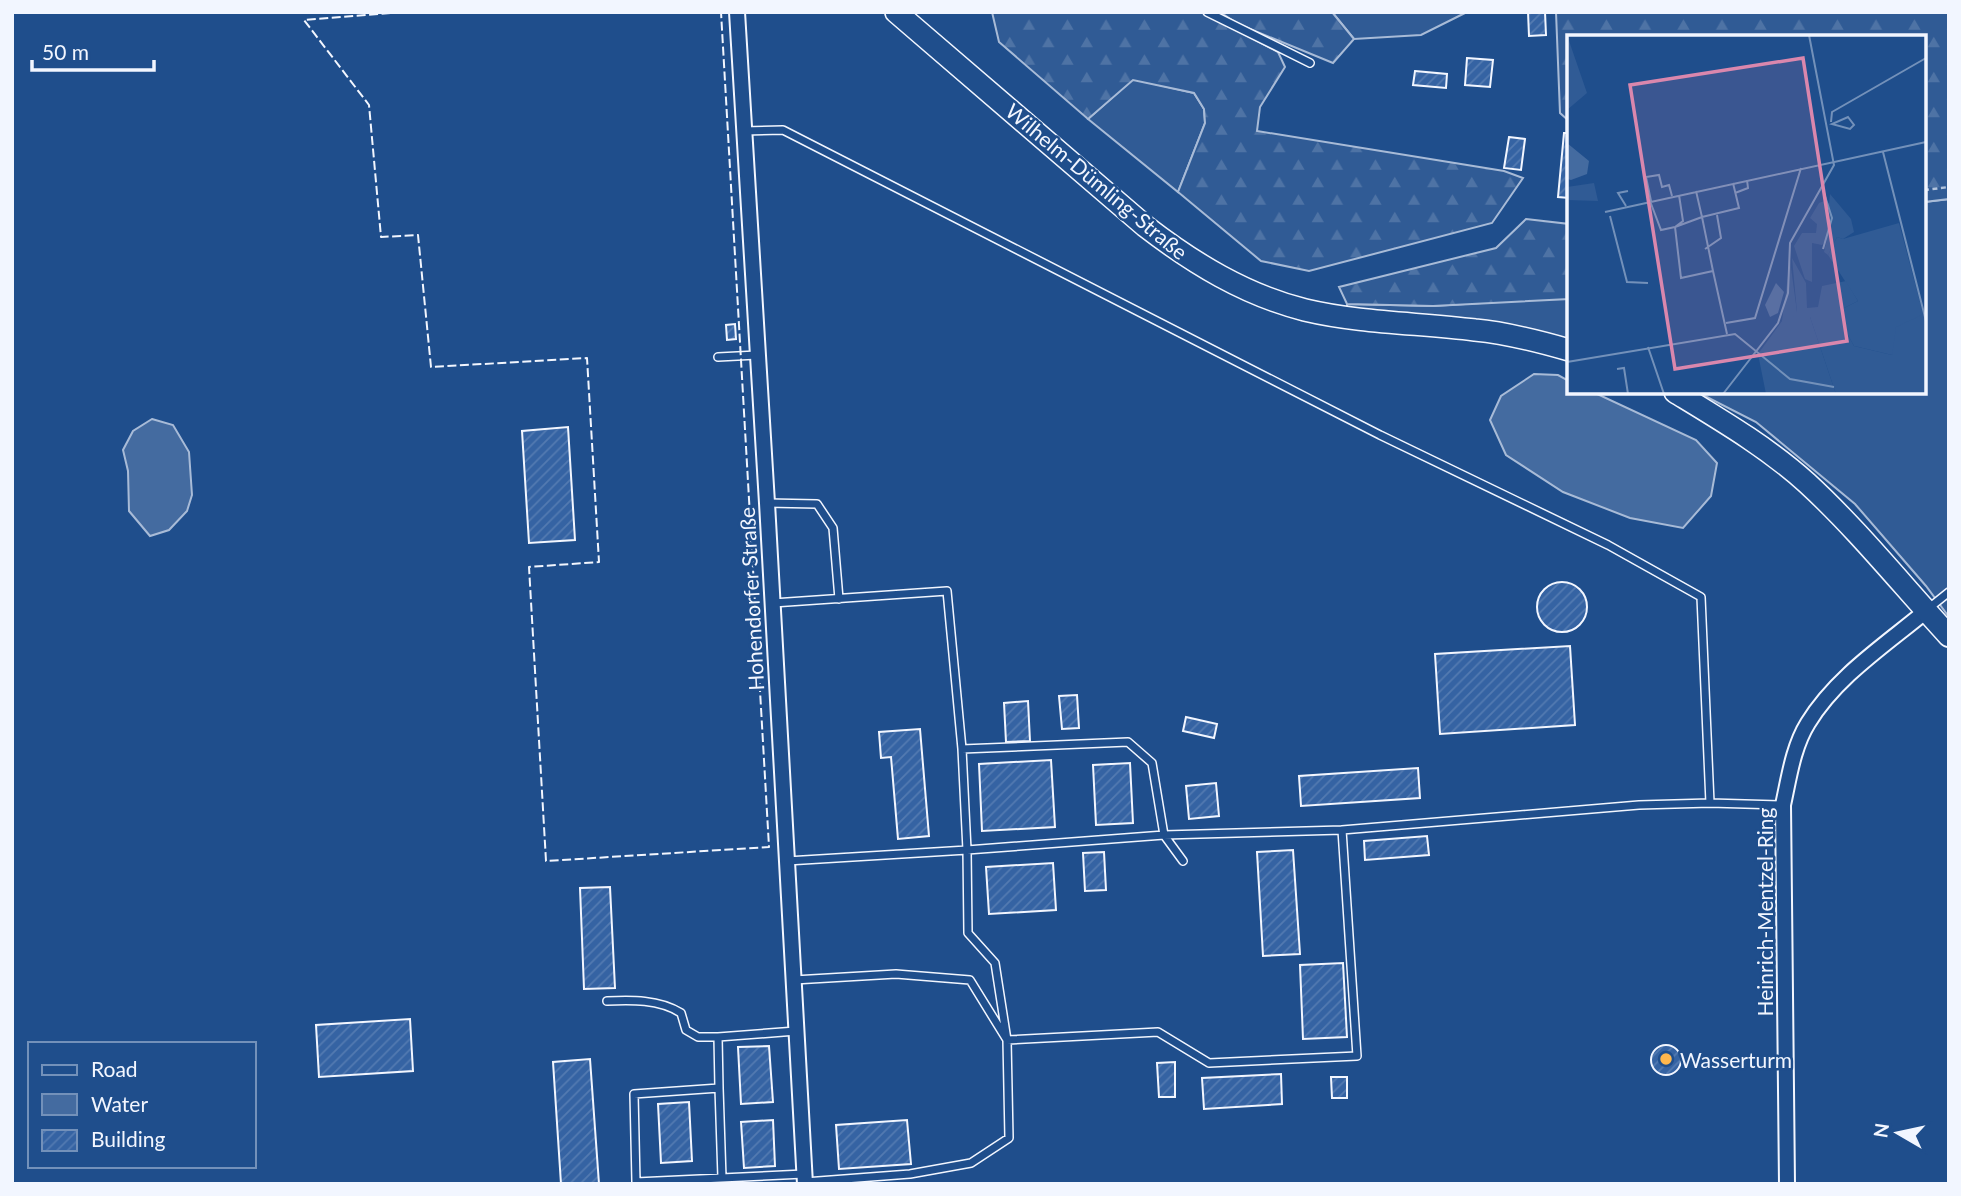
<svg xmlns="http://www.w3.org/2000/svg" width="1961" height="1196" viewBox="0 0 1961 1196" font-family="Lato,sans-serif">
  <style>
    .built { fill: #305b95; stroke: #a8bbd7; stroke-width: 2 }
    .forest { fill: url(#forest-firs); stroke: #a8bbd7; stroke-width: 2 }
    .water { fill: #446ba0; stroke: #a8bbd7; stroke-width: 2 }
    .building { fill: url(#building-hatch); stroke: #f2f6ff; stroke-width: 2 }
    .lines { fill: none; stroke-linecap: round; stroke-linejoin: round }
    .lane-casing { stroke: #f2f6ff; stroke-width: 10 }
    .street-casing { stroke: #f2f6ff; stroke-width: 18 }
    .secondary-casing { stroke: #f2f6ff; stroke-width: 24 }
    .path { stroke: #b3c4dc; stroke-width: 2.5; stroke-dasharray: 5 3.5; stroke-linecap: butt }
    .lane { stroke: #1f4e8c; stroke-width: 7 }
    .street { stroke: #1f4e8c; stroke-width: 14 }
    .secondary { stroke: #1f4e8c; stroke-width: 21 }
    .fence { stroke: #f2f6ff; stroke-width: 2; stroke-dasharray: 9 3.5; stroke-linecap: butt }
    .poi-dot { fill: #ffb74d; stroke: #1f4e8c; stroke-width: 2.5 }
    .labels { text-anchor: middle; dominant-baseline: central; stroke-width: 5; stroke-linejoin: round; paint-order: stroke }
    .street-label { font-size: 21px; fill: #f2f6ff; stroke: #1f4e8c }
    .poi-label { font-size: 21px; fill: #f2f6ff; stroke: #1f4e8c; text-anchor: start }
    .inset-road { fill: none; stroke: #7391ba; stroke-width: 2 }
    .view { fill: #da87ad; fill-opacity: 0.15; stroke: #da87ad; stroke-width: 3.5 }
    .inset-edge { fill: none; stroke: #f2f6ff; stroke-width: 3.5 }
  </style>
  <defs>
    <pattern id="forest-firs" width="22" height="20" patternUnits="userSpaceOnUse" patternTransform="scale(1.75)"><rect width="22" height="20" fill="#305b95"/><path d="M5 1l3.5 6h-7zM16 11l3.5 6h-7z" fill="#4e73a5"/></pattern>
    <pattern id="building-hatch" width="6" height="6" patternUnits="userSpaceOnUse" patternTransform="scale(1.75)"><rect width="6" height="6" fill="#3563a3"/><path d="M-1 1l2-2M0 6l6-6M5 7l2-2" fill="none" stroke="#537ab1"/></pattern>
  </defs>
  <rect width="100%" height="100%" fill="#1f4e8c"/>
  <path class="built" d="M1332,12h135l-46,23 -67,4z
    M1133,79l61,14 10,16 1,14 -27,69 -90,-73z
    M1949,199v418l-23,-31 -71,-82 -99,-82 -59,-30h227v-190z
    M1560,298l9,1v47l-222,-30v-12l86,2z"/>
  <path class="forest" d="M992,12h212l74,40 7,15 -25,40 -3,24 247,40 19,7 -31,45 -183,48 -48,-10 -83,-69 27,-69 -1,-14 -10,-16 -61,-13 -45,39 -89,-77z
    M1220,12h112l22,27 -21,24 -95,-39z
    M1556,12h393v187l-25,3v-165h-355v84l-9,-8z
    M1526,219l43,5v75l-136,7 -86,-2 -8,-17 157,-39z"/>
  <path class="water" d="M1534,374l24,1 11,6v11h24l103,48 21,23 -6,33 -28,32 -53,-10 -67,-26 -57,-37 -16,-35 11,-24z
    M152,419l21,6 16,27 3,43 -5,16 -18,19 -19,6 -21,-25 -1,-40 -5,-21 10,-19z"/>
  <path class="building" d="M1528,12h17l1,23 -17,1z
    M1467,58l26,2 -3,27 -25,-2z
    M1415,71l32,3 -1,14 -33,-3z
    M1564,133h5v65l-11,-1z
    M1509,137l16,2 -4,31 -17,-2z
    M735,324l1,15 -9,1 -1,-15z
    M568,427l7,113 -46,3 -7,-112z
    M1537 607a25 25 0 1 1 50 0a25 25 0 1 1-50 0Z
    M1570,646l5,79 -135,9 -5,-80z
    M1077,695l2,33 -17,1 -3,-33z
    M1028,701l2,40 -24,1 -2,-39z
    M1186,717l31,7 -3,14 -31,-7z
    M920,729l9,107 -31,3 -7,-82 -10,1 -2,-26z
    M1051,760l4,67 -73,4 -3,-67z
    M1130,763l3,60 -37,2 -3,-60z
    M1418,768l2,30 -119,8 -2,-30z
    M1216,783l3,33 -30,3 -3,-33z
    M1427,836l2,19 -64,5 -1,-19z
    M1293,850l7,104 -37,2 -6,-104z
    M1104,852l2,38 -21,1 -2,-38z
    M1053,863l3,47 -67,4 -3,-47z
    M610,887l5,101 -31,1 -4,-101z
    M1343,963l4,74 -44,2 -3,-74z
    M410,1019l3,52 -94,6 -3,-52z
    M1651 1060a15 15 0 1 1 30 0a15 15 0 1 1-30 0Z
    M769,1046l4,56 -32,2 -3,-57z
    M590,1059l9,125h-38l-8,-122z
    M1175,1062v35h-16l-2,-34z
    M1281,1074l1,30 -78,5 -2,-31z
    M1331,1077h16v21h-15z
    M689,1102l3,59 -31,2 -3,-59z
    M773,1120l2,46 -31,2 -3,-46z
    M907,1120l4,44 -72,5 -3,-44z"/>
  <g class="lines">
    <defs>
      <path id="lane" d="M1207,12l103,51
        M743,131l40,-1 597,305 228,110 93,52 9,206
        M718,357l39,-2
        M767,503l50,1 16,24 6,71
        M773,603l174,-12 15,158 5,101 197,-15 178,-5
        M1929,608l20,-16
        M962,749l166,-7 24,21 12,72 19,26
        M787,861l180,-11 1,83 27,30 12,77 -37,-60 -74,-6 -102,6
        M607,1001c24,-1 52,-2 74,12l5,17 12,7h20
        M796,1031l-78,6 1,51 -85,6 2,88 168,-8
        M719,1088l3,90
        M805,1182l105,-8 61,-11 38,-25 -2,-98 151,-8 51,31 148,-7 -15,-226 297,-25 71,-2 73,2"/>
      <path id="street" d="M737,12l30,491 38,681
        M1787,1184l-4,-379c6,-27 10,-58 25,-82 28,-46 77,-78 118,-112"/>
      <path id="secondary" d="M896,12l249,214c48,37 100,69 160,84 55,13 113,13 170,20 32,3 63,11 94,20
        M1675,392c46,28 92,55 132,91 51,47 95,102 142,153"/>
    </defs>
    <use href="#lane" class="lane-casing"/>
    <use href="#street" class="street-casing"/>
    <use href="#secondary" class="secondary-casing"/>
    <path class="path" d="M1924,190l25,-3"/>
    <use href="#lane" class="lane"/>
    <use href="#street" class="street"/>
    <use href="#secondary" class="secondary"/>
    <path class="fence" d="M403,12l-99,8 65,85 12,132 37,-2 13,132 156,-9 12,204 -70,5 17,294 223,-14 -48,-835"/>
  </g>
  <circle class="poi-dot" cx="1666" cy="1059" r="7"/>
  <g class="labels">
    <g class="street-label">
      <text transform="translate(1097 181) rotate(40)">Wilhelm-Dümling-Straße</text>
      <text transform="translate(751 599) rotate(-93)">Hohendorfer Straße</text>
      <text transform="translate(1764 912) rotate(-90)">Heinrich-Mentzel-Ring</text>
    </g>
    <g class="poi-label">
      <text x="1680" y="1059">Wasserturm</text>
    </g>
  </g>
  <g transform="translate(1567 35)">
    <rect width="359" height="359" fill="#1f4e8c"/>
    <path d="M0,0l20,58 -20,17zM27,148l4,18 -31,-1v-13zM332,188l25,94 -32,38 -38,-9 -10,-18 -2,-19 16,-8 -30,-46 9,-18 6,2zM223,225l7,52 13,5 26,77h-70l-8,-40 24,-33z" fill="#305b95"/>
    <path d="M263,159l21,25 3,13 -11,7 -6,-2 -9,18 -4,-3 3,-13 -5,6 -10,-2v39l-7,-3 -11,-33 8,-13h14l1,-9 -7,-6 9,-15 8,-3 2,4zM225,223l14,25 1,25 11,-1 4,-21 24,-5 12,20 -16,8 2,19 10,18 38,9 4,-28 30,-14v81h-90l-26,-77h-17l4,-5z" fill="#305b95"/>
    <path d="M0,108l22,18 -2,13 -16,6 -4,-1zM209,248l8,9 -6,21 -8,4 -5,-12z" fill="#446ba0"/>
    <path class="inset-road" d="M281,82l6,8 -4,4 -18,-5zM264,87l1,-10 94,-54M316,117l43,169M168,158l13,-5 -1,-8M112,160l4,26 -8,6 27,-10 -6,-26M83,166l11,29 14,-3 6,51 32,-7 14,63M84,166l-5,-24 13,-2 3,12 7,-2 3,11M59,171l-8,-13 10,-2M38,177l321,-70M43,181l17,66 21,1M138,214l16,-11 -4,-23M256,214l9,-31 -8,-25M146,236l-11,-54 37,-9 -6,-25M159,288l29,-5 46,-150M81,312l16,47M0,327l168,-28 55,45 44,8M50,334l7,-1 4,26M156,359l55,-71 10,-30 2,-50 44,-78 -25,-130"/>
    <path class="view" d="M236,23l44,283 -172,28 -45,-284z"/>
    <rect width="359" height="359" class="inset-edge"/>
  </g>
  <rect width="1961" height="1196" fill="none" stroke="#f2f6ff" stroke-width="28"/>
  <rect x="28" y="1042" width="228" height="126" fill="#1f4e8c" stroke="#7391ba" stroke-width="2"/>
  <rect x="42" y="1065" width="35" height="10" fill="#1f4e8c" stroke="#7391ba" stroke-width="2"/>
  <text x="91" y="1077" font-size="21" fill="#f2f6ff">Road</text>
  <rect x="42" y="1094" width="35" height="21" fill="#446ba0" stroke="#7391ba" stroke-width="2"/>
  <text x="91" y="1112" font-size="21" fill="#f2f6ff">Water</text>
  <rect x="42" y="1130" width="35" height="21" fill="url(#building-hatch)" stroke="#7391ba" stroke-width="2"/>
  <text x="91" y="1147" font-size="21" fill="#f2f6ff">Building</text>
  <g transform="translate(1898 1133) rotate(279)" stroke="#1f4e8c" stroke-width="5" paint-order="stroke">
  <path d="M0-5L12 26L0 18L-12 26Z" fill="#f2f6ff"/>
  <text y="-10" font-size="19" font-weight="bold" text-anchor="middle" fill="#f2f6ff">N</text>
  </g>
  <path d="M32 60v10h122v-10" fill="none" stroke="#f2f6ff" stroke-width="3.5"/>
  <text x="42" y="60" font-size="21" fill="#f2f6ff" stroke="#1f4e8c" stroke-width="5" paint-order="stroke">50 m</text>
</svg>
